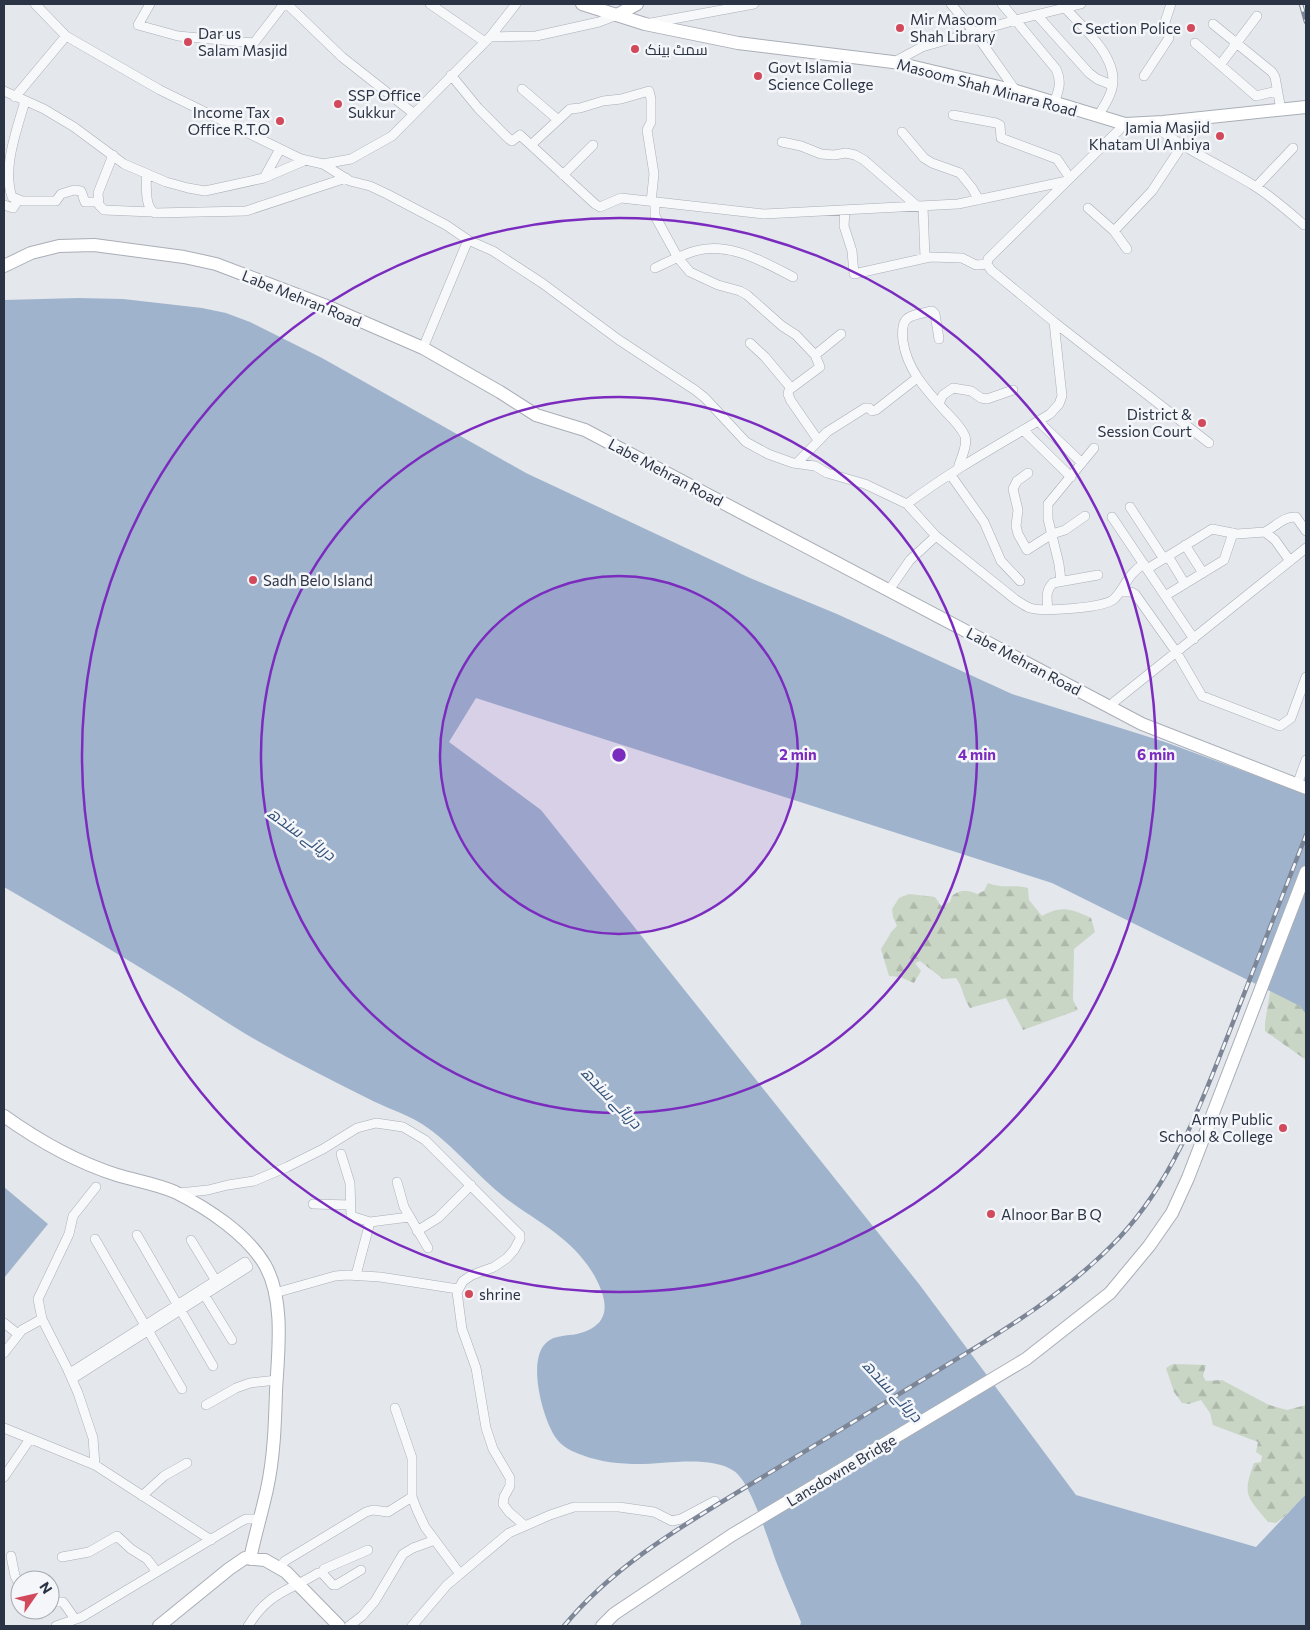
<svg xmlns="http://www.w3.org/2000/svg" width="1310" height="1630" viewBox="0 0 1310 1630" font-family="Commissioner,Cairo,sans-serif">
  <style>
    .forest { fill: url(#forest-firs) }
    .water { fill: #9fb4cc }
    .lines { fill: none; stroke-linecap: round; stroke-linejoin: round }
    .street-casing { stroke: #a9aeb7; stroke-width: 10 }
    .secondary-casing { stroke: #a9aeb7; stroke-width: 14 }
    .street { stroke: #f7f8fa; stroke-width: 9 }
    .secondary { stroke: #fff; stroke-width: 12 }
    .rail-casing { stroke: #7d8696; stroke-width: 4.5 }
    .rail { stroke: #f4f6f9; stroke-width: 2.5; stroke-dasharray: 8; stroke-linecap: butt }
    .ring { fill: none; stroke: #7b2cbf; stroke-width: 2.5 }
    .poi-dot { fill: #d1495b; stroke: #f4f6f9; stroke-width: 2 }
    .labels { text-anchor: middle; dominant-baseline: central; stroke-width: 5; stroke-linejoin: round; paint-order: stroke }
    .poi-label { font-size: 15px; fill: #2b3445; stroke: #f4f6f9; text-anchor: start }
    .street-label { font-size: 15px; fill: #2b3445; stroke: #f4f6f9 }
    .water-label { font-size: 16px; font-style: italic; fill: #34527a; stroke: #f4f6f9 }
    .centre { fill: #7b2cbf; stroke: #f4f6f9; stroke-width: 2.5 }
    .ring-label { font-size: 15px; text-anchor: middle; font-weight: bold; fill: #7b2cbf; stroke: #f4f6f9; stroke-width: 5; stroke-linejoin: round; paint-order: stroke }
  </style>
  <defs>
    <pattern id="forest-firs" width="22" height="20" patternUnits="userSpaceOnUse" patternTransform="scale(1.25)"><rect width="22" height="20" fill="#c9d6c5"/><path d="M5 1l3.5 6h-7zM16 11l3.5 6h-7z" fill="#adb8ab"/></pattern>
  </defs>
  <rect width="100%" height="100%" fill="#e4e7ec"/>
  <path class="forest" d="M988,883c14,6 25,1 40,5l1,12 13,16c20,-11 30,-7 49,2l4,14 -21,17 -1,51 5,10 -55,20 -17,-32 -36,10c-7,-10 -7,-21 -14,-30l-13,1 -23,-18 -5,2 6,8 -7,12 -14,-6 -11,-1 -8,-27 11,-18 5,-5 -4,-9 -1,-8 7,-11 10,-4 26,3 6,9 9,-4 2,-6c9,-7 15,-6 25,-2l7,-3z
    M1272,980l34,32v48l-41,-29v-8z
    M1173,1364l33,1 -3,11 3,5 16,-1 47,25 18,5 19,-5v89l-21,22 -9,7 -8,-1c-21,-26 -26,-26 -14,-59l7,-1 1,-6 -6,-4 2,-10 -45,-17 -3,-12 -9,-13 -12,4 -7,-1 -8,-11 -8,-24z"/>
  <path class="water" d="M78,298l45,1 79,9 24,5 24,9 72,36 204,115 224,105 87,36 175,80 153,48 141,52v220l-6,-8 -248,-123 -576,-185 -27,44 92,68 378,474 157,211 180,52 50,-53v132h-506l1,-4c-7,-17 -15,-35 -22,-53 -9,-22 -27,-86 -45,-98 -23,-16 -69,-7 -95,-7 -19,0 -39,-2 -57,-9 -9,-3 -20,-8 -26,-17 -13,-18 -30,-79 -9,-96 8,-7 20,-6 30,-8 35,-9 32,-32 17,-59 -21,-36 -53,-51 -86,-75 -30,-23 -54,-55 -86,-76 -14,-9 -32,-15 -47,-22 -40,-20 -80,-40 -119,-62 -26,-15 -51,-32 -76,-48 -58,-36 -117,-71 -176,-105v-587z
    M4,1187l44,37 -44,54z"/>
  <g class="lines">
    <defs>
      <path id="street" d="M35,4l31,32 94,54 141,69 22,5 27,17 20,5 17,8 59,31 22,15 25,11 49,32 77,57 76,50 10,8 41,44 22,12 25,9 22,3 12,7 38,11 42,20 29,32 80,64c5,3 9,6 14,8 13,4 75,0 84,-9 12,-12 13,-25 30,-35
        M150,4l-12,21 40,11 76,7 30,-39
        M287,4l55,53 71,56
        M430,4l55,38
        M951,4l24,29 41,58
        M1002,4l54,65c6,13 3,21 -2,34
        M1065,8c17,18 49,46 48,73 0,12 -9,25 -15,35
        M1037,15l52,58 8,6 15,6
        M651,23l103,-19
        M1213,24l59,48 3,5 6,33
        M490,37l46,-1 63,-14 18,-7
        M1195,43l61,53 21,-5
        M894,62l28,-15 94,-27 65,-16
        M1220,65l37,-49
        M451,75l27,33 31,31 3,2 8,-6 75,69 5,3 21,-9 143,16 194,-10 109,-23
        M1144,76l25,-38 -4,-16 6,-18
        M522,89l35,30
        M4,91l40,18 30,18 50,37 42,18 22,6 17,3 59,-13 42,-18
        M15,97l51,-61
        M25,101c-8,29 -23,66 -13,96l10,4h34l5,-7 13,-4 7,1 4,11h13
        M953,115l43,8 4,2 1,13 56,21 13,19
        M1151,123c30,25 68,41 102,62 18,11 35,26 51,40
        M902,132l22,26 8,5 28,10 12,15 7,12
        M782,142l19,4 20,8 13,1 12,-2 9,2 9,5 53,46
        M531,145l39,-36 10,-1 23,-7 18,-2 28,-8 2,8v23l-4,8 7,44 -3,28
        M113,155l-15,38 1,12 5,5 48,2
        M323,164l28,-5 41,-23 98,-99 26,-33
        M146,174c1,12 -2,33 9,39l91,-2 100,-33
        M563,175l30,-30
        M264,178l16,-29
        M1256,187l37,-39
        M655,202v14l23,42 12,14 28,13 22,6 7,4 35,31 14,9 19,20 26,-21
        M4,205l9,3 5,-8
        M923,206l2,52
        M1088,208l26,23 13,18
        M845,210l-1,16 8,25 2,23 76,-17 32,1 14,7 11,-1
        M1114,231l38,-40 31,-47
        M655,268c13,-6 26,-13 40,-17 34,-10 69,11 98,26
        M1054,322l155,121
        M939,339l-4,-25 -3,-3c-23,5 -32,4 -29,30 4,29 24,50 43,71 7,7 15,15 19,24 3,11 -5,23 -7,33
        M750,343l15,14 26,31
        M423,348l45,-108
        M815,355l5,12 -31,23 -1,4 3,7 27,39
        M939,403l4,-8 10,-7 18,3 10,7 6,1 26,-9
        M1038,421l44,42
        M1023,430l48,47
        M797,463l30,-31 38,-24h4l3,3 4,-1 41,-32
        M1028,473l-11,8 -4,8 5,21 -2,16 2,8 9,16 25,-16 13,-4 20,-14
        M950,474l34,48 17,39 19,20
        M907,504c45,-34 95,-61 143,-90l9,-10 3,-8 -8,-74 -63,-52 -4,-6 1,-5 137,-135
        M1130,507l34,52
        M1112,517l82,122
        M1265,532c10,-5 19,-16 31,-15l10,14
        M1185,545l18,28
        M1168,556l17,28
        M1147,569l65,-40 25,5 28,-2 10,8 15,21
        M1061,581l-2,-17 -11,-45v-15l46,-56
        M889,590l21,-30 26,-24
        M1120,592h11l4,2 42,59 25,43 78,30 11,-8 15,-41
        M1165,596l59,-36 9,-27
        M1048,609c-1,-10 -3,-18 5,-26l45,-8
        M1114,702l192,-154
        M1297,785l9,-25
        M341,1154l9,29 1,33 19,6 39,-5
        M397,1182l7,25 24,41
        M179,1193l29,-3 20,-5 26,-4 33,-14 36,-18 34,-21 19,-5 27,4 22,13 95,95v4l-6,11 -7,8 -13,9 -22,8 -9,6 -6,11 5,37 14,39 10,60 7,21 17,29v8l-6,11 -1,7 6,8 16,14
        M313,1204l38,1
        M417,1231l21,-13 33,-33
        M137,1235l76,131
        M95,1239l87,150
        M191,1240l25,41
        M356,1275l14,-53
        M202,1291l30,49
        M275,1293l60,-17 12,-1 33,2 78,12
        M4,1323l14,11
        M4,1353l18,-23 20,-11
        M70,1373l175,-111 3,5 -176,112
        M206,1405l30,-17 14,-5 27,-3
        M395,1408l17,50v39l5,13 8,17 35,47
        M4,1428l91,37 116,75
        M95,1465l-2,-27 -15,-45 -11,-25 -25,-49 -4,-20 31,-65 4,-18 23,-29
        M4,1477l26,-38
        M142,1496l22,-20 23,-13
        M11,1556l4,20 5,9
        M62,1557l27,-5 28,-16 14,13 16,10 10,13
        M279,1568l6,-7 81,-49 7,-2 15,2 24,-15
        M322,1573l2,-4 44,-19
        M50,1602h13l12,17
        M56,1626l26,-9 158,-95 6,-3h14
        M248,1626c21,-34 39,-34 70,-53h4l11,12h3l25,-15
        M349,1626l13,-10 13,-15 28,-47 10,-6 22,-8
        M412,1626l35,-41 62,-52 41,-18 24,-8h45l35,5 18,9 9,-2 34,-18"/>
      <path id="secondary" d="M582,4l63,20 93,19 155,19 123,29 109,33 38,-2 143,-15
        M617,15l20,-11
        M4,266l27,-13 28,-7 35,-1 90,12 32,7 108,41 99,43 77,44 36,23 49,15 557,294 164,64
        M4,1116c35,25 72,46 113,59 20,6 40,9 58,17 32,16 72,42 90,73 20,35 13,88 11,126 -1,33 -2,66 -9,98 -5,23 -12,46 -17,70
        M159,1626l70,-57 16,-11 20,2 21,12 53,54
        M602,1626l12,-12 118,-79 294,-176 84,-66 39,-47 23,-33 16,-35 118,-306"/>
    </defs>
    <use href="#street" class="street-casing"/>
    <use href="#secondary" class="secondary-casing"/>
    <use href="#street" class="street"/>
    <use href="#secondary" class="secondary"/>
    <defs>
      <path id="rail" d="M1301,4l5,18
        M564,1626c46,-56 108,-94 169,-131 66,-40 132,-80 199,-121 66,-40 133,-79 187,-136 55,-59 82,-134 111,-208 25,-65 51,-130 76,-195"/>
    </defs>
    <use href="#rail" class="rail-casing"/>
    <use href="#rail" class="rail"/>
  </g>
  <circle cx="619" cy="755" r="179" fill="#7b2cbf" fill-opacity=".12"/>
  <g class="ring">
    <circle cx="619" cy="755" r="179"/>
    <circle cx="619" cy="755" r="358"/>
    <circle cx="619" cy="755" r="537"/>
  </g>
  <g class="poi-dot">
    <circle cx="900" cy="28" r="5"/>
    <circle cx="1191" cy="28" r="5"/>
    <circle cx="188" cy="42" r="5"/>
    <circle cx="635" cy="49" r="5"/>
    <circle cx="758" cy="76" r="5"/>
    <circle cx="338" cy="104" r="5"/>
    <circle cx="280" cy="121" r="5"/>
    <circle cx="1220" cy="136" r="5"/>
    <circle cx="1202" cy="423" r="5"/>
    <circle cx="253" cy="580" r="5"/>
    <circle cx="1283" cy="1128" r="5"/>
    <circle cx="991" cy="1214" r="5"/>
    <circle cx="469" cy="1294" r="5"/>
  </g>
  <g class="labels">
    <g class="poi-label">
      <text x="910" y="19">Mir Masoom<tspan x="910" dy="17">Shah Library</tspan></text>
      <text x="1181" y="28" text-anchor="end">C Section Police</text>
      <text x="198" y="33">Dar us<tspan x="198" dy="17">Salam Masjid</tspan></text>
      <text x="645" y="49">سمٹ بینک</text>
      <text x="768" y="67">Govt Islamia<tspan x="768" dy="17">Science College</tspan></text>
      <text x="348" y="95">SSP Office<tspan x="348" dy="17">Sukkur</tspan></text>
      <text x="270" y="112" text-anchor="end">Income Tax<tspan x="270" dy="17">Office R.T.O</tspan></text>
      <text x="1210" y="127" text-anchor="end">Jamia Masjid<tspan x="1210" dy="17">Khatam Ul Anbiya</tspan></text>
      <text x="1192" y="414" text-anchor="end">District &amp;<tspan x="1192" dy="17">Session Court</tspan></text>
      <text x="263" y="580">Sadh Belo Island</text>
      <text x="1273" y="1119" text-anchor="end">Army Public<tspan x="1273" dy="17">School &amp; College</tspan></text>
      <text x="1001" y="1214">Alnoor Bar B Q</text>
      <text x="479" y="1294">shrine</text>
    </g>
    <g class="street-label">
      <text transform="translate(987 87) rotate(15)">Masoom Shah Minara Road</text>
      <text transform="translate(302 298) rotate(22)">Labe Mehran Road</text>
      <text transform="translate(666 472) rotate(28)">Labe Mehran Road</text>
      <text transform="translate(1024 661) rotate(28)">Labe Mehran Road</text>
      <text transform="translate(841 1470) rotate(-31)">Lansdowne Bridge</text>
    </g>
    <g class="water-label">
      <text transform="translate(302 833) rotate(36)">دریائے سندھ</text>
      <text transform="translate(612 1097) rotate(46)">دریائے سندھ</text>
      <text transform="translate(893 1390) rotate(47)">دریائے سندھ</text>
    </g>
  </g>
  <circle cx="619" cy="755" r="8" class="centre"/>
  <g class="ring-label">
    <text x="798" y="760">2 min</text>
    <text x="977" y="760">4 min</text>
    <text x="1156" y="760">6 min</text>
  </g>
  <rect width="1310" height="1630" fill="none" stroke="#2b3445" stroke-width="10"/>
  <g transform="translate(35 1595) rotate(56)"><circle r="24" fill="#f4f6f9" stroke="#a4a8b1"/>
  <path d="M0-4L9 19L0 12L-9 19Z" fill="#d1495b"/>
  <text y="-8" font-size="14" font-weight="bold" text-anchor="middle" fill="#2b3445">N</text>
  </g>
</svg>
